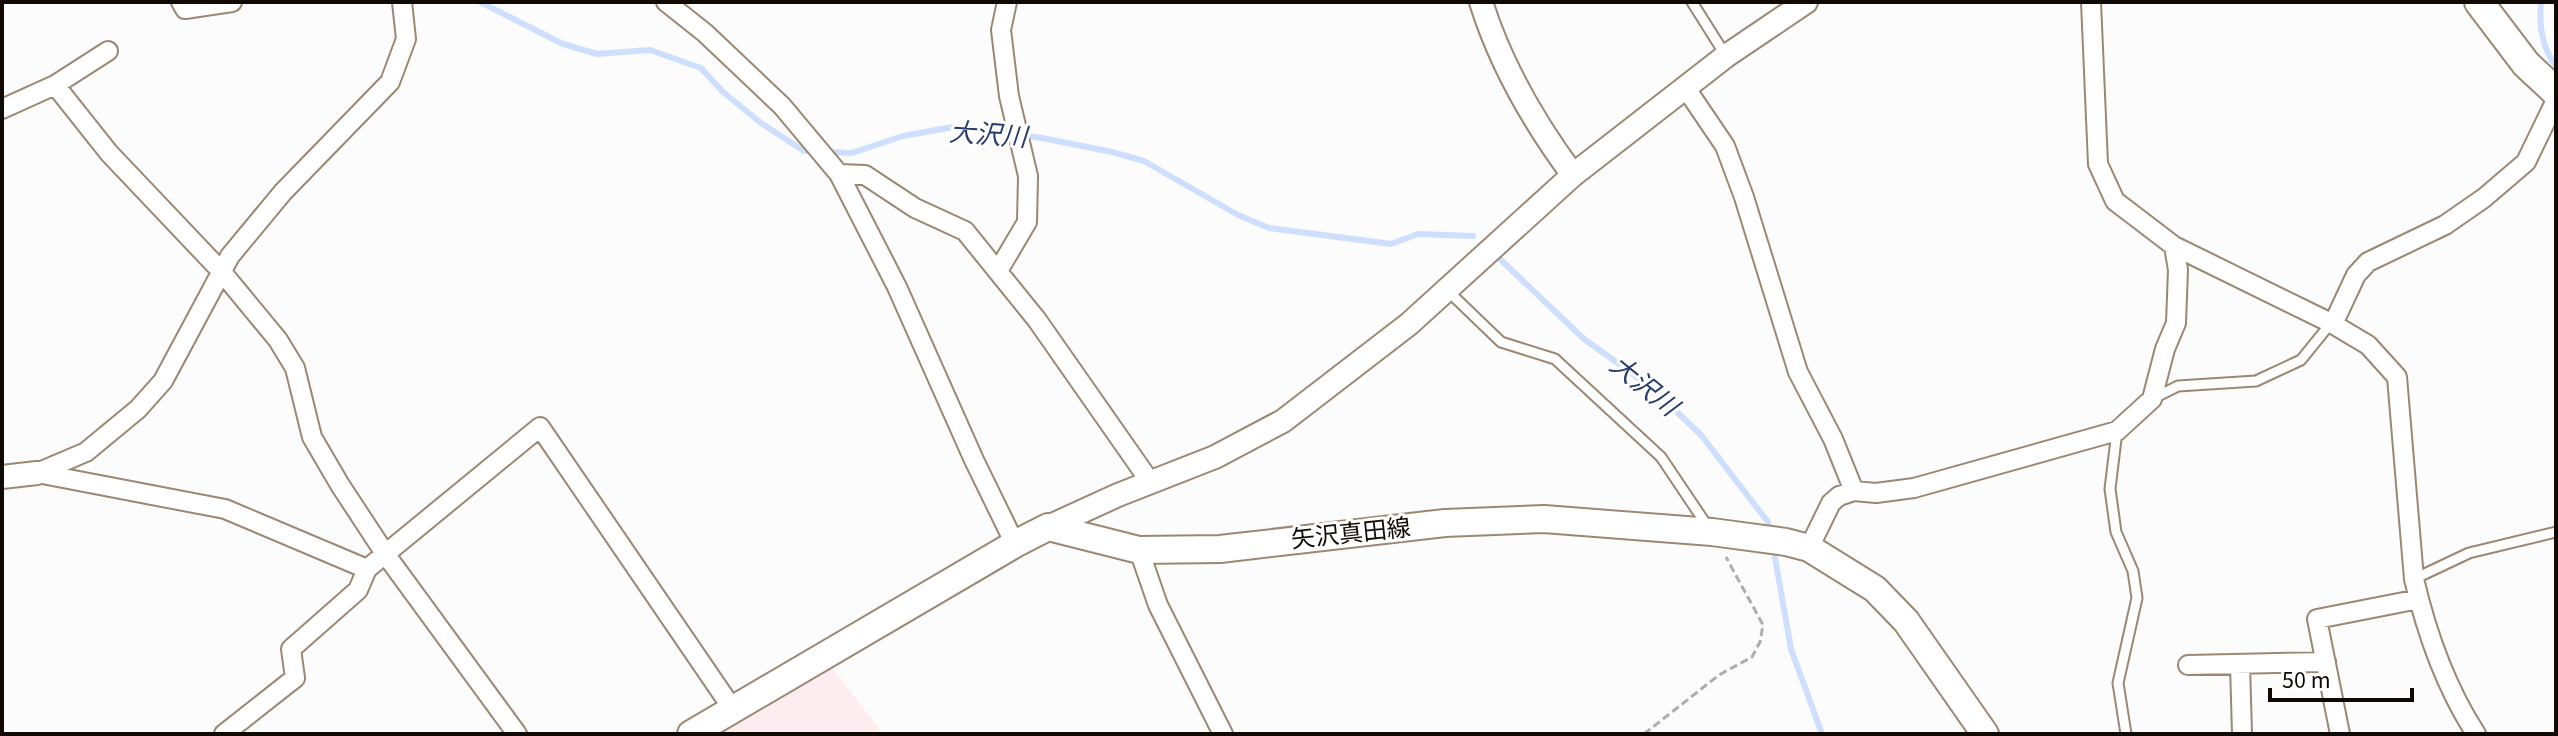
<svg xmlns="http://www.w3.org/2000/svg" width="2558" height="736" viewBox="0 0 2558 736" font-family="'Source Sans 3','Noto Sans JP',sans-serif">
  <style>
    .education { fill: #fdedf1 }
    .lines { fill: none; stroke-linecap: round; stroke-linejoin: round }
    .stream { stroke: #cedefd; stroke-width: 6 }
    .service-casing { stroke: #9c8872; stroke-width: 13 }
    .minor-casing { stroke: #9c8872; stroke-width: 22 }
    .tertiary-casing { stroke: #9c8872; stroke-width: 26 }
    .secondary-casing { stroke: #9c8872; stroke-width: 30 }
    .primary-casing { stroke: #9c8872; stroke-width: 32 }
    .path { stroke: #afadab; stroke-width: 3; stroke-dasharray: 8 4; stroke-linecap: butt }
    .service { stroke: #fff; stroke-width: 9 }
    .minor { stroke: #fff; stroke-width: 18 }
    .tertiary { stroke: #fff; stroke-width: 22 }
    .secondary { stroke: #fff; stroke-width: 26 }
    .primary { stroke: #fff; stroke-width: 28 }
    .labels { text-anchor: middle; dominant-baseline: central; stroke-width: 6; stroke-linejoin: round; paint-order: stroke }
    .street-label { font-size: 24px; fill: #110a04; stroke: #fff }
    .water-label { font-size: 26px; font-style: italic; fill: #273d6d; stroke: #fff }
  </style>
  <rect width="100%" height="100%" fill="#fcfcfc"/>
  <path class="education" d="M830,665l53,69h-168z"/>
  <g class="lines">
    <path class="stream" d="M480,2l83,42 34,10 53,-4 51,18 22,24 38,31 43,28h12
      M2541,2c-2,22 1,46 15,64
      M828,152l24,1 51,-17 50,-9 89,11 70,14 32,9 94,54 31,13 122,16 27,-10 55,2
      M1500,259l84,80 66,47 51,49 67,87 1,7
      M1774,552l17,97 31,85"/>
    <defs>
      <path id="service" d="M1692,2l34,54
        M1447,290l54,52 54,17 106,98 47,70
        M2152,399l26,-13 78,-5 45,-21 30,-37
        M2117,431l-7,58 6,43 17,39 4,27 -19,85 8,51
        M2414,579l55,-26 87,-21"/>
      <path id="minor" d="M181,2l4,7 47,-7
        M666,2l39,31 77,73 57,68 58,113 77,173 41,84
        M2091,2l7,162 17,37 59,45 157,77 37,22 29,32 17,202c13,56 31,107 62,155
        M55,85l54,68 112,118 57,69 17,28 17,69 28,48 46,70 131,179
        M1685,87l40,59 19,51 54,175 35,67 21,52
        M2,109l53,-24 53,-34
        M839,174l26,1 50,33 50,23 72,89 114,163
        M998,271l29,-49 1,-46 -19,-80 -8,-66 6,-28
        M2333,324l23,-49 12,-13 77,-37 39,-27 42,-36 30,-62
        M39,472l47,-20 52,-43 25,-28 67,-125 53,-64 107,-110 16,-43 -4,-37
        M37,473l188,36 142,60 173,-142 194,284
        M1809,548l22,-45 8,-7 15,-5 22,2 38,-5 203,-57 35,-32 13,-50 11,-26 2,-53 -4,-24
        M1139,550l19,55 65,129
        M2240,664l2,70
        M2188,665l138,-3
        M224,734l71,-56 -4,-29 67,-59 9,-21
        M2340,734l-23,-115 102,-20"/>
      <path id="tertiary" d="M1481,2c20,64 52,119 92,173
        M2,477l35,-4
        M1048,527l70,-32 97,-38 68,-36 126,-97 164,-149 153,-119 80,-54"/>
      <path id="secondary" d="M691,734l324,-190 33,-17 91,23 81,-1 225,-26 99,-4 168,13 74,10 23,6 66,41 31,32 79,113"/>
      <path id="primary" d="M2479,2l47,62 30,28"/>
    </defs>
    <use href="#service" class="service-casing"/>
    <use href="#minor" class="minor-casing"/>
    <use href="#tertiary" class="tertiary-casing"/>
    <use href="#secondary" class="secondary-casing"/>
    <use href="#primary" class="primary-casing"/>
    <path class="path" d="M1644,734l75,-59 33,-18 8,-15 3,-17 -37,-68"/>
    <use href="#service" class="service"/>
    <use href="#minor" class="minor"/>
    <use href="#tertiary" class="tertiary"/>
    <use href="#secondary" class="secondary"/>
    <use href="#primary" class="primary"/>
  </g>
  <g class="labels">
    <g class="street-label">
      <text transform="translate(1351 534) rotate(-6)">矢沢真田線</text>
    </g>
    <g class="water-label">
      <text transform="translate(988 135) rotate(4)">大沢川</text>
      <text transform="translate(1644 386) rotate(39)">大沢川</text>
    </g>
  </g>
  <rect width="2558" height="736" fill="none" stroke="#110a04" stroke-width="8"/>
  <path d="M2270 688v12h142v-12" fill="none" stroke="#110a04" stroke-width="4"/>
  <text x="2282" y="688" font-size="24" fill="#110a04" stroke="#ffffff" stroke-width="6" paint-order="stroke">50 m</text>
</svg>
